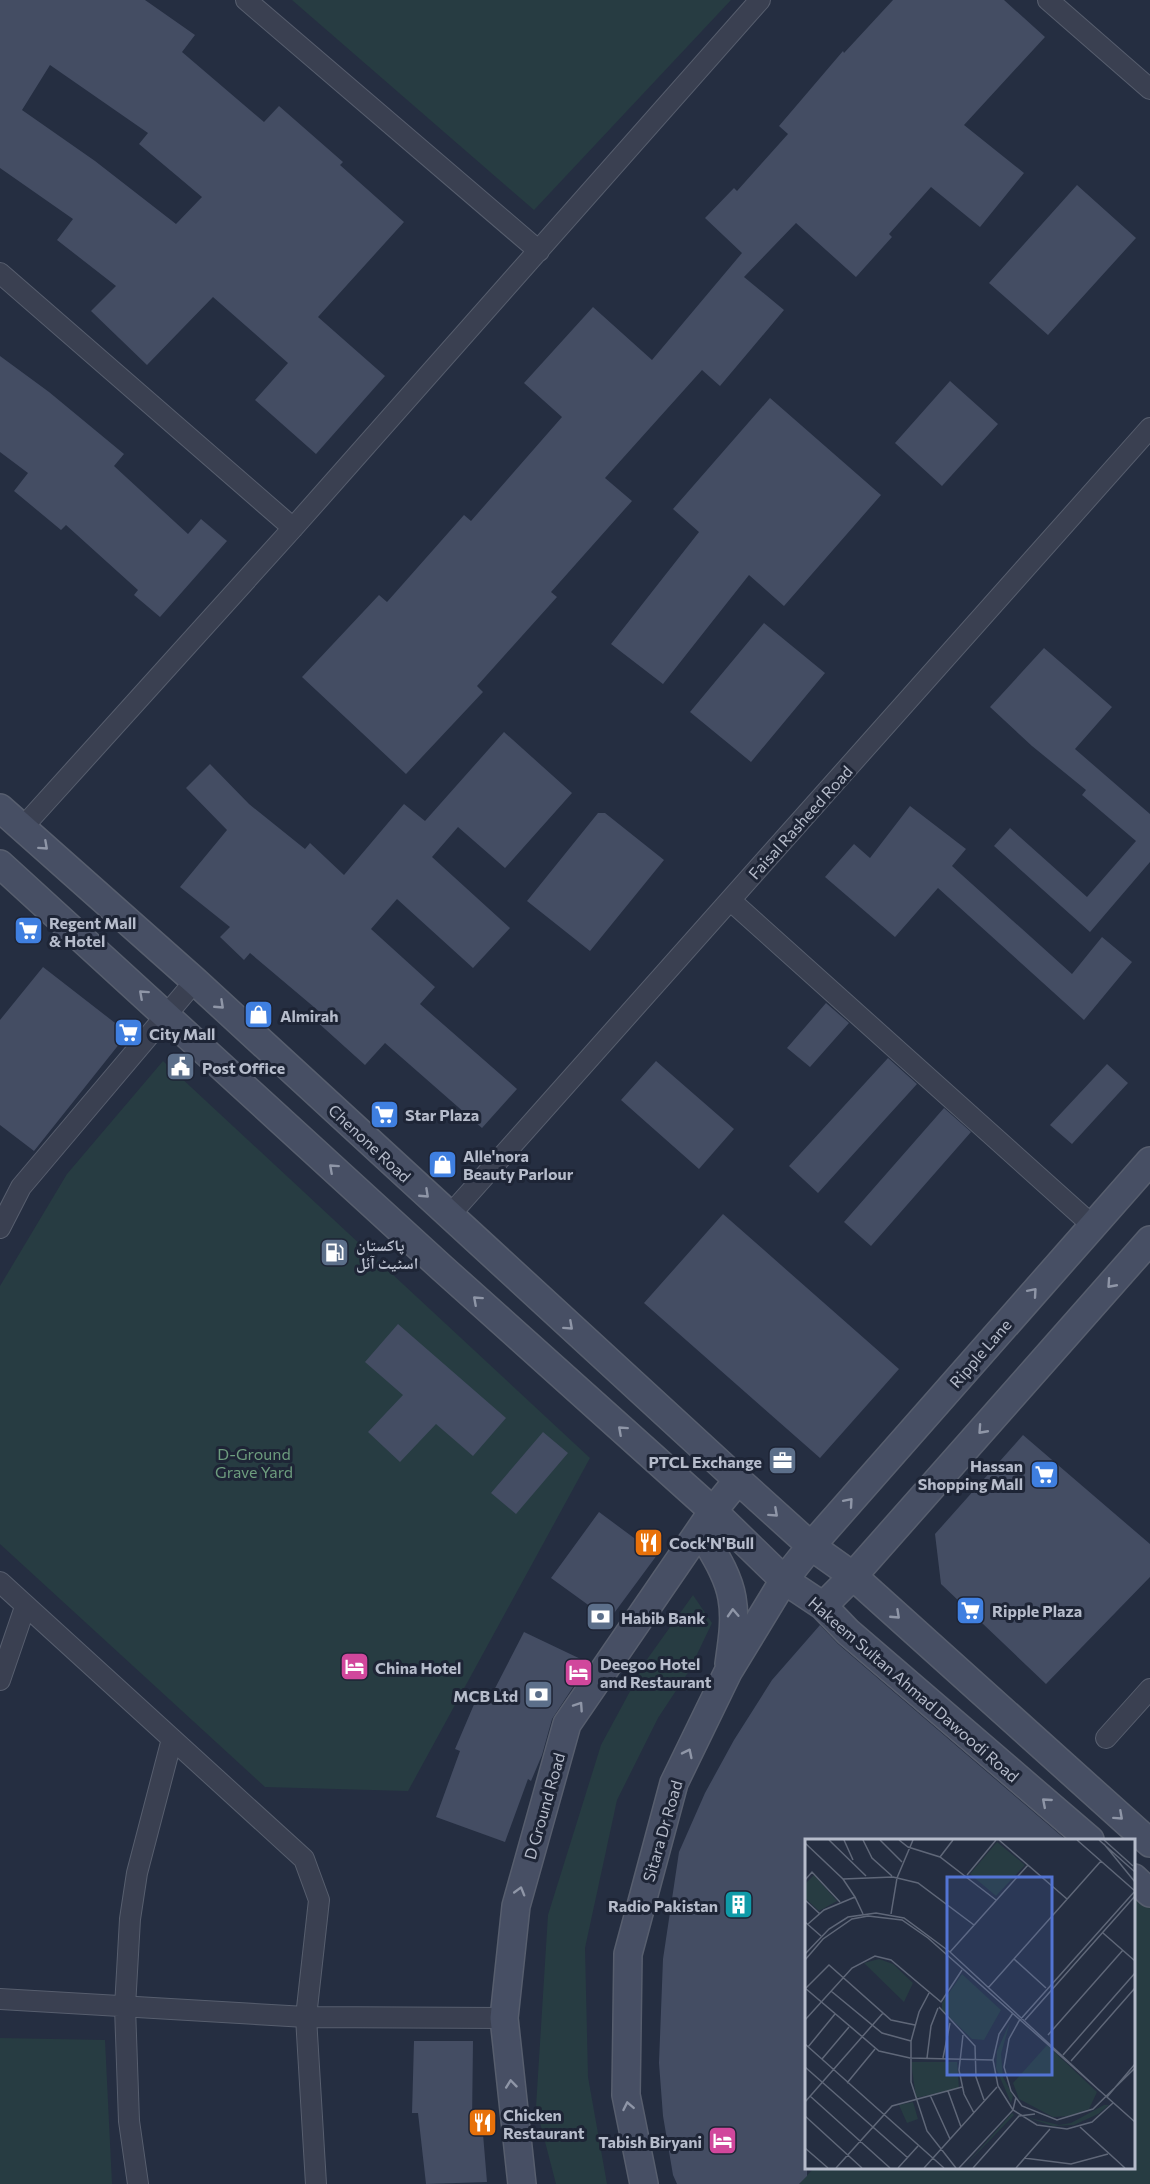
<svg xmlns="http://www.w3.org/2000/svg" width="1150" height="2184" viewBox="0 0 1150 2184" font-family="Commissioner,'Noto Naskh Arabic',sans-serif">
  <style>
    .green { fill: #273c42 }
    .building { fill: #444d63; fill-rule: evenodd }
    .lines { fill: none; stroke-linecap: round; stroke-linejoin: round }
    .street-casing { stroke: #575e6e; stroke-width: 22 }
    .secondary-casing { stroke: #575e6e; stroke-width: 30 }
    .street { stroke: #3a4051; stroke-width: 20 }
    .secondary { stroke: #474f64; stroke-width: 27 }
    .oneway { stroke: #8f96a7 }
    .labels { text-anchor: middle; dominant-baseline: central; stroke-width: 6; stroke-linejoin: round; paint-order: stroke }
    .street-label { font-size: 16px; fill: #b6bccb; stroke: #1e2536 }
    .poi-label { font-size: 16px; font-weight: bold; fill: #b6bccb; stroke: #1e2536; text-anchor: start }
    .park-label { font-size: 16px; fill: #6d9d7e; stroke: #1e2536 }
    .inset-road { fill: none; stroke: #5f6778; stroke-width: 1.5 }
    .view { fill: #5374d3; fill-opacity: 0.15; stroke: #5374d3; stroke-width: 3 }
    .inset-edge { fill: none; stroke: #b6bccb; stroke-width: 3 }
  </style>
  <rect width="100%" height="100%" fill="#252e41"/>
  <path class="green" d="M292,0h439l-197,210z
    M163,1061l427,397 -182,333 -143,-4 -265,-243v-258l67,-112z
    M693,1595l19,28 -23,48 -31,47 -41,82 -32,148 3,129 19,107h-51l-20,-77 12,-192 53,-170 47,-87z
    M1134,1886l16,15v283h-351l15,-16h320z
    M0,2038l105,2 7,144h-112z"/>
  <path class="building" d="M0,0h145l50,35 -13,17 82,70 15,-16 64,56 -3,3 64,57 -86,95 67,59 -69,78 -61,-54 33,-37 -75,-66 -66,68 -56,-54 25,-25 -59,-46 16,-21 -73,-51zM50,65l98,68 -9,11 63,53 -26,27 -81,-63 -73,-51z
    M893,0h111l41,37 -81,88 60,48 -44,54 -49,-40 -42,47 3,3 -36,40 -60,-54 -52,54 40,33 -64,76 -18,-16 -97,108 27,23 -81,91 6,5 -80,89 6,6 -77,82 -104,-97 77,-82 8,7 77,-87 7,6 91,-104 -38,-34 69,-76 59,53 90,-107 -37,-35 29,-30 3,3 51,-57 -9,-8 64,-75 1,2z
    M1077,185l59,53 -88,97 -59,-52z
    M0,356l49,36 75,62 -10,12 74,68 13,-15 26,22 -67,76 -26,-22 4,-5 -72,-65 -5,5 -47,-39 14,-18 -28,-21z
    M950,381l48,43 -56,62 -47,-43z
    M770,398l111,97 -97,111 -35,-31 -86,109 -52,-40 88,-112 -26,-23z
    M764,623l61,50 -74,89 -61,-50z
    M1044,648l68,59 -37,42 75,65v48l-60,70 -96,-86 16,-18 77,69 49,-56 -54,-46 4,-5 -54,-44 -42,-39z
    M504,732l68,61 -67,75 -47,-41 -26,30 78,71 -37,40 -76,-69 -26,30 64,58 -15,17 97,85 -35,39 -97,-85 -20,22 -50,-45 6,-7 -71,-60 -6,7 -24,-23 10,-10 -50,-40 47,-57 -41,-42 24,-24 39,40 56,45 5,-6 34,32 60,-71 21,17z
    M910,806l56,43 -14,17 120,108 30,-37 30,25 -48,58 -146,-132 -43,49 -70,-60 29,-33 16,14z
    M598,813h7l59,47 -74,91 -63,-50z
    M43,967l85,66 -94,118 -34,-26v-105z
    M826,1003l23,20 -39,44 -23,-19z
    M888,1058l29,26 -99,109 -29,-27z
    M656,1061l78,68 -35,40 -78,-69z
    M1107,1064l21,19 -56,61 -22,-19z
    M944,1108l27,24 -100,114 -27,-24z
    M723,1214l176,155 -79,89 -176,-155z
    M398,1324l108,94 -33,38 -37,-32 -36,38 -32,-30 35,-37 -38,-33z
    M543,1432l25,21 -52,61 -25,-21z
    M1023,1435l127,109v33l-104,107 -105,-100 -6,-50z
    M599,1512l58,43 -48,65 -58,-42z
    M820,1625l18,19 228,196h-259v336l-8,8h-122l-4,-9 -10,-59 -4,-53 4,-104 16,-107 26,-59 29,-53 38,-60z
    M524,1632l63,30 -8,16 -27,41 -10,36 -11,26 -3,-2 -23,63 -69,-25 24,-66 -5,-2 23,-54 11,5z
    M414,2041h59l-1,82 10,-1 5,60 -61,2 -8,-71h-6z"/>
  <g class="lines">
    <defs>
      <path id="street" d="M246,0l293,251
        M1048,0l102,89
        M0,273l293,255
        M23,827l270,-299 467,-528
        M730,900l362,325
        M449,1216l701,-788
        M0,1228l21,-41 174,-206
        M0,1582l304,277 15,41 -13,117 10,167
        M0,1680l25,-73
        M1106,1738l44,-49
        M0,1999l306,18 198,1
        M138,2184l-9,-63 -4,-114 5,-88 7,-46 35,-134"/>
      <path id="secondary" d="M0,808l195,173 543,499 73,66 42,30 297,267
        M0,864l442,404 271,243 71,69 39,26 25,26 242,208
        M700,1530c12,21 28,44 32,68 4,22 0,44 -3,66
        M823,1606l30,-30 297,-336
        M1134,1878l16,15
        M522,2184l-18,-166 12,-112 51,-182 146,-213 25,-31
        M644,2184l-18,-89 2,-141 46,-171 54,-111 56,-92 27,-34 339,-385"/>
    </defs>
    <use href="#street" class="street-casing"/>
    <use href="#secondary" class="secondary-casing"/>
    <use href="#street" class="street"/>
    <use href="#secondary" class="secondary"/>
  </g>
  <defs><path id="oneway-chevron" d="M-2-3.5L2.5 0L-2 3.5" fill="none" stroke-width="1.6" stroke-linecap="round" stroke-linejoin="round" transform="scale(1.5)"/></defs>
  <g class="oneway">
    <use href="#oneway-chevron" transform="translate(44 846) rotate(42)"/>
    <use href="#oneway-chevron" transform="translate(143 994) rotate(-138)"/>
    <use href="#oneway-chevron" transform="translate(220 1005) rotate(43)"/>
    <use href="#oneway-chevron" transform="translate(333 1168) rotate(-138)"/>
    <use href="#oneway-chevron" transform="translate(425 1194) rotate(43)"/>
    <use href="#oneway-chevron" transform="translate(1111 1284) rotate(132)"/>
    <use href="#oneway-chevron" transform="translate(1033 1292) rotate(-49)"/>
    <use href="#oneway-chevron" transform="translate(477 1300) rotate(-138)"/>
    <use href="#oneway-chevron" transform="translate(569 1326) rotate(42)"/>
    <use href="#oneway-chevron" transform="translate(622 1430) rotate(-138)"/>
    <use href="#oneway-chevron" transform="translate(982 1430) rotate(132)"/>
    <use href="#oneway-chevron" transform="translate(849 1502) rotate(-49)"/>
    <use href="#oneway-chevron" transform="translate(774 1513) rotate(42)"/>
    <use href="#oneway-chevron" transform="translate(733 1613) rotate(-93)"/>
    <use href="#oneway-chevron" transform="translate(896 1615) rotate(43)"/>
    <use href="#oneway-chevron" transform="translate(579 1706) rotate(-56)"/>
    <use href="#oneway-chevron" transform="translate(688 1753) rotate(-64)"/>
    <use href="#oneway-chevron" transform="translate(1046 1802) rotate(-139)"/>
    <use href="#oneway-chevron" transform="translate(1119 1816) rotate(42)"/>
    <use href="#oneway-chevron" transform="translate(520 1891) rotate(-74)"/>
    <use href="#oneway-chevron" transform="translate(511 2084) rotate(-96)"/>
    <use href="#oneway-chevron" transform="translate(628 2106) rotate(-101)"/>
  </g>
  <defs>
    <symbol id="supermarket-square" viewBox="-11 -11 22 22"><rect x="-9" y="-9" width="18" height="18" rx="4" fill="#3f7fe0" stroke="#1e2536"/><path d="M-6-5.5h2.5l.6 2H6L4.5 2H-2.5L-4.4-4H-6ZM-1.5 3.2a1.3 1.3 0 1 0 .1 0ZM3 3.2a1.3 1.3 0 1 0 .1 0Z" fill="#fff"/></symbol>
    <symbol id="shop-square" viewBox="-11 -11 22 22"><rect x="-9" y="-9" width="18" height="18" rx="4" fill="#3f7fe0" stroke="#1e2536"/><path d="M-5-2.5h2.3a2.7 3.5 0 0 1 5.4 0H5L5.5 6h-11ZM-1.5-2.5h3a1.5 2.3 0 0 0-3 0Z" fill="#fff"/></symbol>
    <symbol id="civic-square" viewBox="-11 -11 22 22"><rect x="-9" y="-9" width="18" height="18" rx="4" fill="#5c6f8a" stroke="#1e2536"/><path d="M-.6-6.5H3V-4.5H.6V-3L4-1V1h2V6H-6V1h2V-1L-.6-3ZM-1.2 2.5V6h2.4V2.5Z" fill="#fff"/></symbol>
    <symbol id="fuel-square" viewBox="-11 -11 22 22"><rect x="-9" y="-9" width="18" height="18" rx="4" fill="#5c6f8a" stroke="#1e2536"/><path d="M-5.5-6h7V0h2V4h1.3V-2.5L3-4.5l.8-.8L6-3V5H2.5V1h-1V6h-7ZM-4.2-4.7v3.2H.2V-4.7Z" fill="#fff"/></symbol>
    <symbol id="office-square" viewBox="-11 -11 22 22"><rect x="-9" y="-9" width="18" height="18" rx="4" fill="#5c6f8a" stroke="#1e2536"/><path d="M-6-3h4V-5.5h4V-3h4V5H-6ZM-1-4.5V-3h2v-1.5ZM-6 0V1H6V0Z" fill="#fff"/></symbol>
    <symbol id="restaurant-square" viewBox="-11 -11 22 22"><rect x="-9" y="-9" width="18" height="18" rx="4" fill="#e8710a" stroke="#1e2536"/><path d="M-5-6h1v4h1v-4h1v4h1v-4h1v5L-1.5 .5V6h-2V.5L-5-1ZM5-6V6H3V1.5H1.5Q1.5-4 5-6Z" fill="#fff"/></symbol>
    <symbol id="bank-square" viewBox="-11 -11 22 22"><rect x="-9" y="-9" width="18" height="18" rx="4" fill="#5c6f8a" stroke="#1e2536"/><path d="M-6-4H6V4H-6ZM0-2.3a2.3 2.3 0 1 0 0 4.6a2.3 2.3 0 1 0 0-4.6Z" fill="#fff"/></symbol>
    <symbol id="hotel-square" viewBox="-11 -11 22 22"><rect x="-9" y="-9" width="18" height="18" rx="4" fill="#d1479c" stroke="#1e2536"/><path d="M-6-4.5h1.5V1H6V5H4.5V3h-9V5H-6ZM-4 0a1.8 1.8 0 1 1 3.6 0ZM.5 0V-2.5h3Q6-2.5 6 0Z" fill="#fff"/></symbol>
    <symbol id="building-square" viewBox="-11 -11 22 22"><rect x="-9" y="-9" width="18" height="18" rx="4" fill="#0f9aa8" stroke="#1e2536"/><path d="M-4-6H4V6H1V3H-1V6H-4ZM-2.5-4.3h1.7v1.8h-1.7ZM.8-4.3h1.7v1.8H.8ZM-2.5-1h1.7V.8h-1.7ZM.8-1h1.7V.8H.8Z" fill="#fff"/></symbol>
  </defs>
  <g fill-rule="evenodd">
    <use href="#supermarket-square" x="12" y="914" width="33" height="33"/>
    <use href="#shop-square" x="242" y="998" width="33" height="33"/>
    <use href="#supermarket-square" x="112" y="1016" width="33" height="33"/>
    <use href="#civic-square" x="164" y="1050" width="33" height="33"/>
    <use href="#supermarket-square" x="368" y="1098" width="33" height="33"/>
    <use href="#shop-square" x="426" y="1148" width="33" height="33"/>
    <use href="#fuel-square" x="318" y="1236" width="33" height="33"/>
    <use href="#office-square" x="766" y="1444" width="33" height="33"/>
    <use href="#supermarket-square" x="1028" y="1458" width="33" height="33"/>
    <use href="#restaurant-square" x="632" y="1526" width="33" height="33"/>
    <use href="#supermarket-square" x="954" y="1594" width="33" height="33"/>
    <use href="#bank-square" x="584" y="1600" width="33" height="33"/>
    <use href="#hotel-square" x="338" y="1650" width="33" height="33"/>
    <use href="#hotel-square" x="562" y="1656" width="33" height="33"/>
    <use href="#bank-square" x="522" y="1678" width="33" height="33"/>
    <use href="#building-square" x="722" y="1888" width="33" height="33"/>
    <use href="#restaurant-square" x="466" y="2106" width="33" height="33"/>
    <use href="#hotel-square" x="706" y="2124" width="33" height="33"/>
  </g>
  <g class="labels">
    <g class="street-label">
      <text transform="translate(800 822) rotate(-48)">Faisal Rasheed Road</text>
      <text transform="translate(370 1143) rotate(43)">Chenone Road</text>
      <text transform="translate(980 1353) rotate(-49)">Ripple Lane</text>
      <text transform="translate(914 1689) rotate(41)">Hakeem Sultan Ahmad Dawoodi Road</text>
      <text transform="translate(544 1806) rotate(-74)">D Ground Road</text>
      <text transform="translate(662 1831) rotate(-74)">Sitara Dr Road</text>
    </g>
    <g class="poi-label">
      <text x="49" y="922">Regent Mall<tspan x="49" dy="18">&amp; Hotel</tspan></text>
      <text x="280" y="1015">Almirah</text>
      <text x="149" y="1033">City Mall</text>
      <text x="202" y="1067">Post Office</text>
      <text x="405" y="1114">Star Plaza</text>
      <text x="463" y="1155">Alle'nora<tspan x="463" dy="18">Beauty Parlour</tspan></text>
      <text x="356" y="1244">پاکستان<tspan x="356" dy="18">اسٹیٹ آئل</tspan></text>
      <text x="762" y="1461" text-anchor="end">PTCL Exchange</text>
      <text x="1023" y="1465" text-anchor="end">Hassan<tspan x="1023" dy="18">Shopping Mall</tspan></text>
      <text x="669" y="1542">Cock'N'Bull</text>
      <text x="992" y="1610">Ripple Plaza</text>
      <text x="621" y="1617">Habib Bank</text>
      <text x="600" y="1663">Deegoo Hotel<tspan x="600" dy="18">and Restaurant</tspan></text>
      <text x="375" y="1667">China Hotel</text>
      <text x="518" y="1695" text-anchor="end">MCB Ltd</text>
      <text x="718" y="1905" text-anchor="end">Radio Pakistan</text>
      <text x="503" y="2114">Chicken<tspan x="503" dy="18">Restaurant</tspan></text>
      <text x="702" y="2141" text-anchor="end">Tabish Biryani</text>
    </g>
    <g class="park-label">
      <text x="254" y="1453">D-Ground<tspan x="254" dy="18">Grave Yard</tspan></text>
    </g>
  </g>
  <g transform="translate(805 1839)">
    <rect width="330" height="330" fill="#252e41"/>
    <path d="M192,3l28,23 -29,31 -26,-22zM9,36l23,26 -18,10 -14,-13v-14zM74,120l14,5 20,19 -9,19 -40,-39zM157,135l39,36 -17,30 -12,-1 -30,-29v-7zM205,183l-9,32 2,23 10,19 -2,7 -15,-35 1,-17zM242,206l50,47 -8,17 -20,7 -16,1 -34,-18 -6,-16zM106,223h46l2,26 -43,10zM108,263l5,17 -11,4 -8,-18zM299,266h5l-11,9 -24,11 -21,1 -27,-9 33,8 12,-2zM207,274l2,2 -51,53z" fill="#273c42"/>
    <path class="inset-road" d="M24,1l37,36M39,1l9,20M58,1l9,18 20,18M75,1l22,22M94,1l9,7 32,10 56,43M194,1l68,59M272,1l58,51M294,1l36,32M299,1l29,26M0,4l38,36 12,18M299,5l31,38M135,18l13,-17M162,36l29,-35M38,40l50,-2 25,6 56,42M0,41l7,-8 28,30M330,52l-116,130 -10,18 -5,28 7,24 11,15 35,14 36,-11 42,-41M0,61l15,14M86,75l6,-36 16,-38M0,83l16,14M3,85l16,-14 31,-13 8,17M298,94l32,28M145,113l78,-87M0,115l24,-25 19,-12 28,-4 28,5 46,34 150,139M209,120l32,29M0,121l18,-21 29,-20 16,-3 34,4 26,18 207,184M0,149l74,63 31,7 83,2M183,149l113,-127M0,150l24,-24 62,55 24,5M26,152l51,42 29,8M124,154l-10,19 -8,29v41l16,49 29,37M136,163l21,-32M134,168l36,39 1,31 8,23M208,174l-14,21 -6,26 5,26 15,24 24,15 30,4 25,-7 21,-19M0,181l47,-52 23,-12 16,4 50,42M220,181l110,-124M158,196l-4,35 5,24 10,19M243,196l75,-85M0,205l139,124M3,208l27,-33M258,216l72,-82M122,219l4,-32 7,-18M138,219l7,-35M17,220l27,-32M266,222l64,-73M0,228l103,91M42,244l28,-34M143,252l13,36M125,256l20,44M5,257l80,72M302,258l28,-33M0,263l78,-89M0,277l57,52M275,288l45,41M0,309l23,20M219,319l47,6 37,-10M31,329l56,-62 70,-19M93,329l20,-22M119,329l73,-81M154,329l54,-58 3,-13M168,329l46,-52 16,-2M211,329l34,-39"/>
    <path class="view" d="M142,38h105v198h-105z"/>
    <rect width="330" height="330" class="inset-edge"/>
  </g>
</svg>
